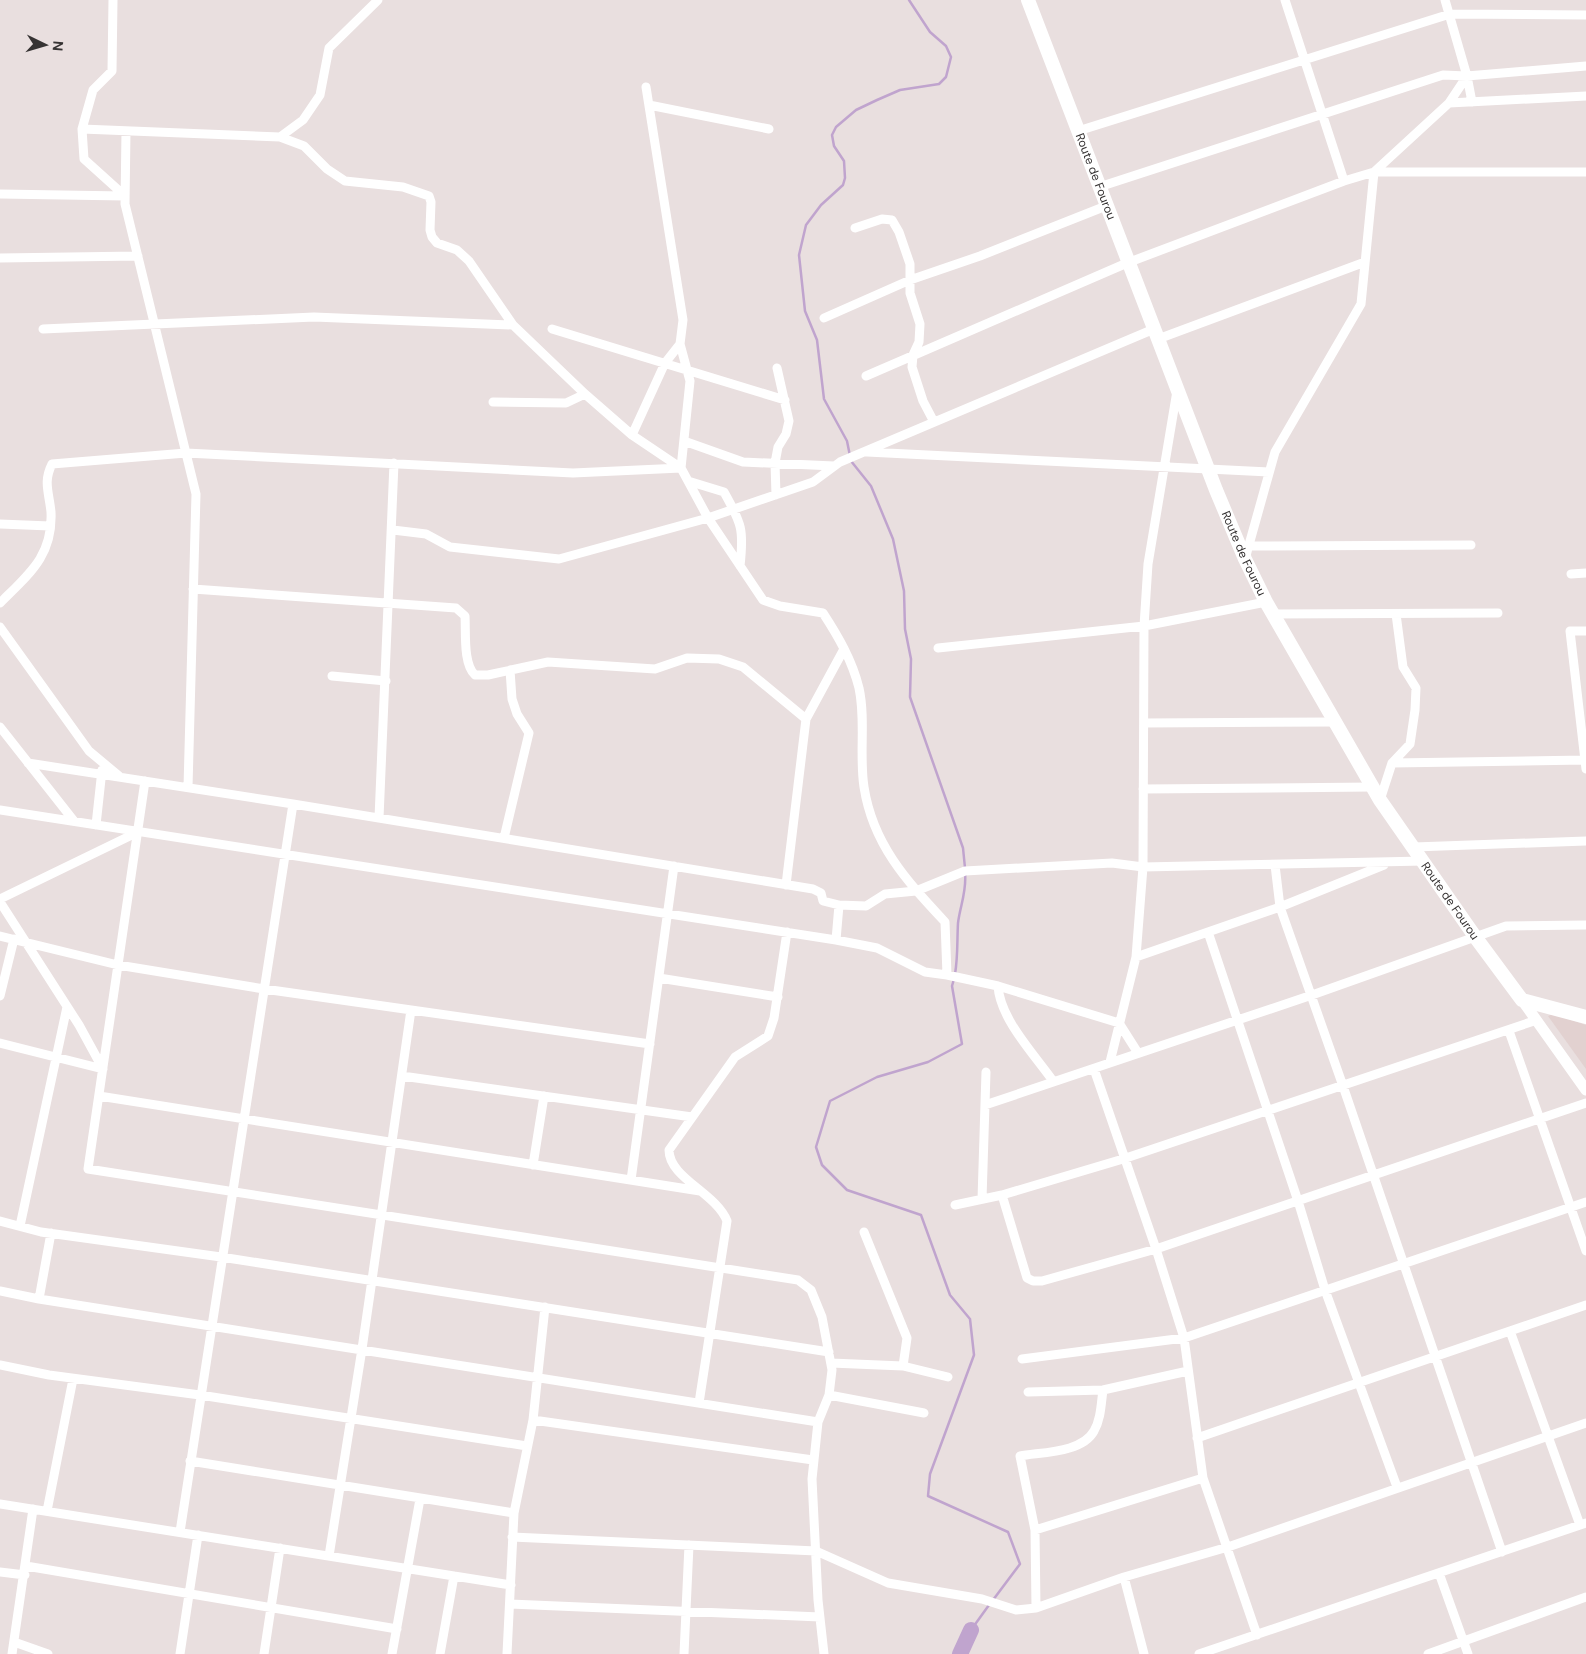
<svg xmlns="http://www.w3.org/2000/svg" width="1586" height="1654" viewBox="0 0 1586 1654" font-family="'DM Sans',sans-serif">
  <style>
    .built { fill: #e2d1d0 }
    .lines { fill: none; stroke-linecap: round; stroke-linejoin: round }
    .stream { stroke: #c0a4ce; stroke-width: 2.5 }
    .river { stroke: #c0a4ce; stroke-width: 16 }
    .minor { stroke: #fff; stroke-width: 9 }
    .tertiary { stroke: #fff; stroke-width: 11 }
    .secondary { stroke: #fff; stroke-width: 14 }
    .labels { text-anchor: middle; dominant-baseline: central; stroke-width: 5; stroke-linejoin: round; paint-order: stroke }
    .street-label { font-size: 12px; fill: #363333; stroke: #e9dfdf }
  </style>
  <rect width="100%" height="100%" fill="#e9dfdf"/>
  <path class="built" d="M1553,1014l33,11v44l-38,-53z"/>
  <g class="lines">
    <path class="stream" d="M850,456l-3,-15 -23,-42 -7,-59 -12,-29 -6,-56 7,-30 15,-20 22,-20 2,-7 -1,-17 -10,-15 -2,-11 4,-8 20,-17 21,-10 23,-10 39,-6 7,-7 5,-20 -5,-11 -16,-14 -21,-32
      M851,461l20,25 22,53 11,52 1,38 6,30 -1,38 53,151 2,20
      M955,974c3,-17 2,-33 3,-51 2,-17 9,-32 7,-50
      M954,979l-2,7 10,58 -34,18 -51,15 -47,24 -14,46 6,18 25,25 74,25 29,80 20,24 4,36 -44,119 -2,22 80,36 12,32 -27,36
      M971,1630l18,-25"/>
    <path class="river" d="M960,1654l11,-24"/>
    <path class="minor" d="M113,0l-1,71 -19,19 -11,39 2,30 41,37
      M1285,0l59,181
      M1445,0l22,76 5,26
      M1449,103l137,-7
      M649,105l120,24
      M82,129l198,8 24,9 23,23 18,12 58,6 26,9 2,6 -1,28 2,7 5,6 20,7 12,11 44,64 72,69 47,41 49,33 27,50 55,82 17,6 43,7c15,23 29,47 36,75 7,32 0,67 5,99 9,58 43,94 81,135l2,53 51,11 121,37 19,30
      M126,131l-1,73 71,290 -8,293
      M1078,131l372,-117 136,1
      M280,137l23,-17 17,-25 9,-47 49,-48
      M1099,187l344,-112 24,1 119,-10
      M0,194l125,2
      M855,228l27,-9 10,1 7,12 11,32v29l10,31 -1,18 -6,13 -1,12 11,34 11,21
      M0,258l138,-2
      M824,318l86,-38 70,-24 126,-50
      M43,329l271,-12 199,8
      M552,329l233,71
      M1158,339l207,-77
      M866,376l261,-113 217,-82 30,-9h212
      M493,402l73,1 19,-9
      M632,435l33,-72 15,-19 3,-24 -37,-233
      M684,441l59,21 91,4
      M867,452l402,20
      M688,481l36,11c18,32 20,38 16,74
      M776,495l-1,-32 3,-16 8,-13 3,-13 -12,-53
      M0,524l50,2
      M393,530l33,4 24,13 109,12 149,-41 105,-36 27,-20 314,-133
      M1244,546l227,-1
      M1245,559l30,-107 86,-148 13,-132 75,-69 18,-27
      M1571,574l15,-1
      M193,589l263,19 9,8c1,17 -2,48 10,59h13l60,-13 107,7 32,-11 32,1 24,8 63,52
      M0,603c29,-29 53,-47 51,-91 -2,-20 -8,-30 1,-48l134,-11 387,20 108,-5 9,-87 -10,-37
      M1273,614l225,-1
      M0,627l89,124 30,25
      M1586,631h-16l16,138
      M938,648l206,-22 122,-24
      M332,676l54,5
      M1144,723l191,-1
      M0,727l74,94
      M28,763l265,41 520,85 8,4 2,8 16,4 27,1 19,-12 31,-3 49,-20 147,-8 31,4 281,-6
      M1392,763l193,-3
      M145,781l-57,388 710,111 13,10 11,27 10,53 -3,25 -11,27 -6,57 6,121 6,54
      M1143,789l230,-2
      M1380,800l12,-37 18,-19 5,-34 1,-22 -13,-21 -7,-53
      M0,810l836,130 41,8 48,24 22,3
      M379,818l15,-355
      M96,825l6,-55
      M504,838l25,-105 -12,-19 -5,-15 -2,-29
      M1414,847l172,-6
      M1275,865l5,42 63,179 159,466
      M786,885l20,-166 38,-70
      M0,899l138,-67
      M0,902l79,123 24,44
      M1208,932l90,269 27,89 72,197
      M0,936l118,29 146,24 386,55
      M836,940l3,-35
      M1136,957l144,-50 104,-42
      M659,978l119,19
      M998,986c2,33 36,68 55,95
      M0,996l14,-57
      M1509,1031l77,220
      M0,1043l103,26
      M1110,1062l26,-105 7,-90 1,-241 4,-62 29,-173
      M1094,1069l62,180 28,89 19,140 54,157
      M402,1076l290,41
      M99,1096l601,95
      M985,1105l327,-110 194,-69 80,-1
      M533,1165l11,-69
      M631,1180l43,-314
      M1002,1195l25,83 6,3h9l114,-32 430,-146
      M982,1199l4,-127
      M955,1205l47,-10 121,-36 414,-139
      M0,1221l41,11 180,25 608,95
      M20,1226l47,-219
      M864,1232l43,106 -4,28
      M0,1291l39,8 779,123
      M39,1299l12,-66
      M1510,1331l70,194
      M1022,1359l162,-21 402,-136
      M831,1363l72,3 45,11
      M0,1365l49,10 151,20 327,51
      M1028,1392l75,-2 85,-19
      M829,1395l95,18
      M699,1403l28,-182c-11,-28 -58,-43 -58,-71l66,-93 33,-21 6,-18 13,-86
      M533,1420l280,40
      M1197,1438l389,-133
      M190,1461l324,52
      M0,1504l511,81
      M47,1511l26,-132
      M1035,1530l168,-52
      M180,1532l113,-728
      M512,1537l304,14 72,32 94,16 34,11 20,-2 88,-31 104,-30 358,-124
      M329,1556l33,-207 49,-339
      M26,1566l371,63
      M0,1572l25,3
      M1439,1573l29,81
      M1124,1577l20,77
      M510,1604l310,13
      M1036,1608l-1,-78 -15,-74c21,-4 62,-3 74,-25 7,-12 7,-27 9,-41
      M14,1642l34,12
      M12,1654l21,-145
      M180,1654l18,-119
      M264,1654l16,-106
      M392,1654l28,-155
      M440,1654l14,-78
      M507,1654l7,-141 19,-93 12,-113
      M684,1654l5,-109
      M1199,1654l387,-131
      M1428,1654l158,-57"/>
    <path class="tertiary" d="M1522,1000l64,90"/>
    <path class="secondary" id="s1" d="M1028,0l188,490 29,69 21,43 114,198 96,138 46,62 64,17"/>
  </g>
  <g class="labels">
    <g class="street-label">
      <text stroke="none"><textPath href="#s1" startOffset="189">Route de Fourou</textPath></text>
      <text stroke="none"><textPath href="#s1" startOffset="594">Route de Fourou</textPath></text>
      <text stroke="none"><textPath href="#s1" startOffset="999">Route de Fourou</textPath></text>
    </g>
  </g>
  <g transform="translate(45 45) rotate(95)" stroke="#e9dfdf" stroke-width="4" paint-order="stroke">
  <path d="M0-4L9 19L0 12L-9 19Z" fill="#363333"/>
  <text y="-8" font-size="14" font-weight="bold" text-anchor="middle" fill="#363333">N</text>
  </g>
</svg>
